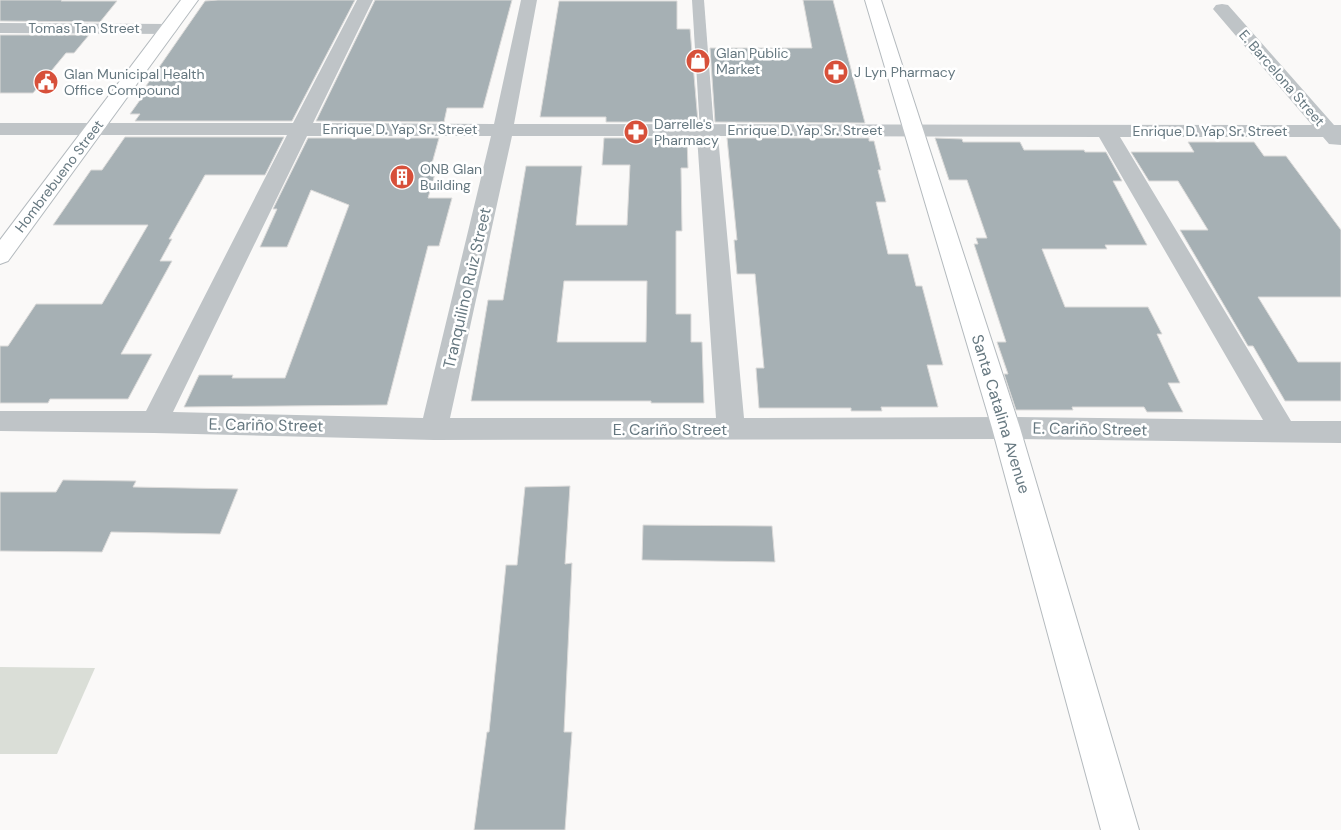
<svg xmlns="http://www.w3.org/2000/svg" width="1341" height="830" viewBox="0 0 1341 830" font-family="'DM Sans',sans-serif">
  <style>
    .green { fill: #daded7 }
    .building { fill: #a6b0b4; stroke: #dcdbda; fill-rule: evenodd }
    .lines { fill: none; stroke-linecap: round; stroke-linejoin: round }
    .secondary-casing { stroke: #b4babe; stroke-width: 2 }
    .lane { fill: #bfc4c7; fill-rule: evenodd }
    .street { fill: #bfc4c7; fill-rule: evenodd }
    .secondary { fill: #fff; fill-rule: evenodd }
    .labels { text-anchor: middle; dominant-baseline: central; stroke-width: 5; stroke-linejoin: round; paint-order: stroke }
    .far-street-label { font-size: 14px; fill: #667880; stroke: #fff }
    .far-poi-label { font-size: 14px; fill: #667880; stroke: #fff; text-anchor: start }
    .street-label { font-size: 16px; fill: #667880; stroke: #fff }
  </style>
  <rect width="100%" height="100%" fill="#faf9f8"/>
  <path class="green" d="M0,667l95,1 -38,86h-57z"/>
  <path class="building" d="M0,0h62l-1,1h56l-17,21 -100,-1z
    M218,0h137l-63,121h-157l5,-7h-10l20,-28h-4l59,-85z
    M375,0h137l-29,108h-36l-3,14 -128,-1z
    M803,0h30l32,123 -150,-1 -5,-74h102z
    M559,1h118v28h13l8,93h-92v-5h-66z
    M0,35h89l-15,18h-8l-33,40h-33z
    M125,137h159l-19,38h-60l-36,64h3l-12,22h12l-51,93h31l-24,45h-78l-2,4h-48v-57h8l28,-42h66l46,-79h-95l38,-55h11z
    M308,138h131l-8,29h6l-9,31h24l-13,48h-11l-41,159 -203,2 15,-32h34l-1,3h53l64,-173 -38,-15 -24,57h-27l17,-38h-4z
    M604,138h83l1,30h-7l1,63h-6v83h15v28h11l2,61h-53v-2h-180l17,-101h15l23,-134h56l-6,59h51l3,-60h-28zM564,281h83l-1,61h-89z
    M727,138h142v3h5l7,29h-3l8,32h-10l12,52h20l8,32h6l21,79h-16l11,42h-57l1,4h-31v-3h-92l-3,-40h8l-9,-94h-18l-3,-34h3z
    M935,138l27,1 1,3h57l4,8h60l1,2h21l16,29h-9l34,64h-42l2,4h-65l23,58h83l14,27h-5l23,49h-12l15,29h-36l-3,-5h-72l1,3h-57l-12,-36h4l-11,-32h9l-32,-98h4l-2,-6h11l-20,-58h-18z
    M1188,142h66l10,14h22l55,74v67h-83l40,65h43v39h-56l-32,-55h-5l-68,-116h28l-30,-49h-29l-18,-29h63z
    M63,480l73,1 -3,6 105,2 -18,45 -109,-2 -9,20 -102,-1v-59h56z
    M570,486l-5,78 7,-1 -8,169h8l-7,98h-91l13,-98h2l17,-167h11l8,-78z
    M643,525l129,1 3,36 -133,-2z"/>
  <g class="lines">
    <defs>
      <path id="secondary" d="M181,0h17l-190,261 -8,3v-24z
        M865,0h16l139,428 119,402h-38l-109,-402z"/>
    </defs>
    <use href="#secondary" class="secondary-casing"/>
    <path class="lane" d="M692,0h12l10,130 -7,4 -7,-4z"/>
    <path class="street" d="M357,0h16l-60,123 181,1 27,-124h16l-23,124 798,1 -99,-116 3,-4 6,-1 6,1 106,120h7v20l-12,-1 -6,-7h-203l171,284h50v22l-335,-4 -572,1 -280,-7 -154,-2v-20h146l141,-276h-287v-12h293zM307,136h184l-68,282 -250,-6zM512,136h185l19,282h-266zM718,136l381,1 164,283 -257,-3 -262,1z
      M0,23l169,1 6,1 3,4 -3,4 -6,1 -169,-1z"/>
    <use href="#secondary" class="secondary"/>
  </g>
  <defs>
    <symbol id="shop-disc" viewBox="-11 -11 22 22"><circle r="9.5" fill="#d7503a" stroke="#fff"/><path d="M-5-2.5h2.3a2.7 3.5 0 0 1 5.4 0H5L5.5 6h-11ZM-1.5-2.5h3a1.5 2.3 0 0 0-3 0Z" fill="#fff"/></symbol>
    <symbol id="pharmacy-disc" viewBox="-11 -11 22 22"><circle r="9.5" fill="#d7503a" stroke="#fff"/><path d="M-2-6h4v4h4v4h-4v4h-4v-4h-4v-4h4Z" fill="#fff"/></symbol>
    <symbol id="civic-disc" viewBox="-11 -11 22 22"><circle r="9.5" fill="#d7503a" stroke="#fff"/><path d="M-.6-6.5H3V-4.5H.6V-3L4-1V1h2V6H-6V1h2V-1L-.6-3ZM-1.2 2.5V6h2.4V2.5Z" fill="#fff"/></symbol>
    <symbol id="building-disc" viewBox="-11 -11 22 22"><circle r="9.5" fill="#d7503a" stroke="#fff"/><path d="M-4-6H4V6H1V3H-1V6H-4ZM-2.5-4.3h1.7v1.8h-1.7ZM.8-4.3h1.7v1.8H.8ZM-2.5-1h1.7V.8h-1.7ZM.8-1h1.7V.8H.8Z" fill="#fff"/></symbol>
  </defs>
  <g fill-rule="evenodd">
    <use href="#shop-disc" x="684" y="47" width="28" height="28"/>
    <use href="#pharmacy-disc" x="822" y="58" width="28" height="28"/>
    <use href="#civic-disc" x="32" y="68" width="28" height="28"/>
    <use href="#pharmacy-disc" x="622" y="118" width="28" height="28"/>
    <use href="#building-disc" x="388" y="163" width="28" height="28"/>
  </g>
  <g class="labels">
    <g class="far-street-label">
      <text x="84" y="28">Tomas Tan Street</text>
      <text transform="translate(1282 78) rotate(49)">E. Barcelona Street</text>
      <text x="400" y="129">Enrique D. Yap Sr. Street</text>
      <text x="805" y="130">Enrique D. Yap Sr. Street</text>
      <text x="1210" y="131">Enrique D. Yap Sr. Street</text>
      <text transform="translate(59 176) rotate(-53)">Hombrebueno Street</text>
    </g>
    <g class="far-poi-label">
      <text x="716" y="53">Glan Public<tspan x="716" dy="16">Market</tspan></text>
      <text x="854" y="72">J Lyn Pharmacy</text>
      <text x="64" y="74">Glan Municipal Health<tspan x="64" dy="16">Office Compound</tspan></text>
      <text x="654" y="124">Darrelle's<tspan x="654" dy="16">Pharmacy</tspan></text>
      <text x="420" y="169">ONB Glan<tspan x="420" dy="16">Building</tspan></text>
    </g>
    <g class="street-label">
      <text transform="translate(467 288) rotate(-77)">Tranquilino Ruiz Street</text>
      <text transform="translate(1001 414) rotate(73)">Santa Catalina Avenue</text>
      <text transform="translate(266 425) rotate(1)">E. Cariño Street</text>
      <text x="670" y="429">E. Cariño Street</text>
      <text transform="translate(1090 429) rotate(1)">E. Cariño Street</text>
    </g>
  </g>
</svg>
